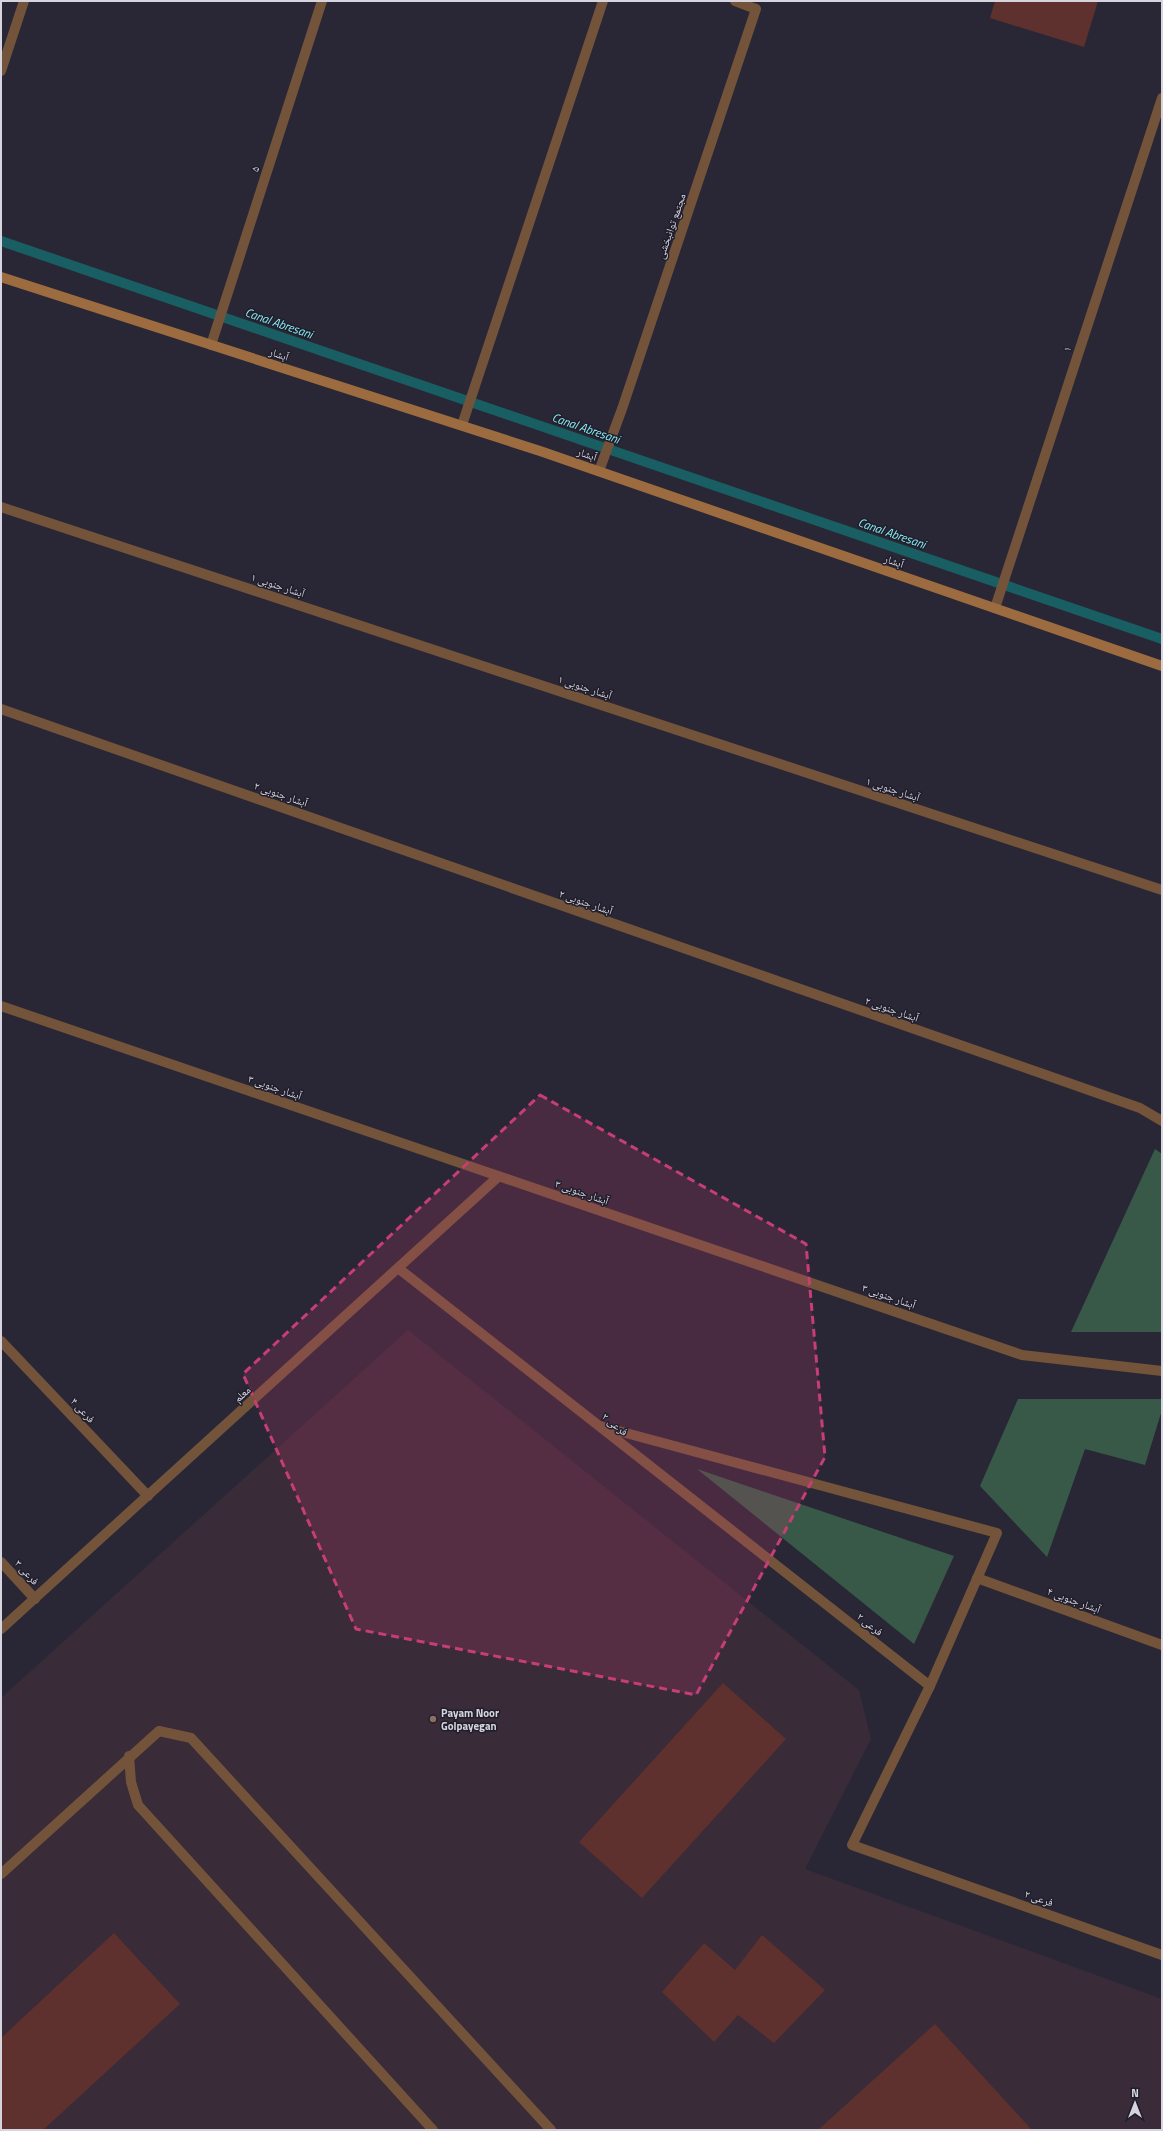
<svg xmlns="http://www.w3.org/2000/svg" width="1163" height="2131" viewBox="0 0 1163 2131" font-family="'Titillium Web','Noto Naskh Arabic',sans-serif">
  <style>
    .education { fill: #392b38 }
    .green { fill: #385948 }
    .lines { fill: none; stroke-linecap: round; stroke-linejoin: round }
    .stream { stroke: #195e62; stroke-width: 10 }
    .building { fill: #5f312e }
    .lane { stroke: #73543a; stroke-width: 10 }
    .street { stroke: #73543a; stroke-width: 10 }
    .secondary { stroke: #9c6c40; stroke-width: 10 }
    .marked { fill: #c63e75; fill-opacity: 0.2; stroke: #c63e75; stroke-width: 3; stroke-dasharray: 8 5; stroke-linejoin: round }
    .education-dot { fill: #8d6e63; stroke: #201e2b; stroke-width: 1.5 }
    .labels { text-anchor: middle; dominant-baseline: central; stroke-width: 3; stroke-linejoin: round; paint-order: stroke }
    .street-label { font-size: 11px; fill: #d6d5df; stroke: #201e2b }
    .poi-label { font-size: 11px; font-weight: bold; fill: #d6d5df; stroke: #201e2b; text-anchor: start }
    .water-label { font-size: 12px; font-style: italic; fill: #88eef6; stroke: #201e2b }
  </style>
  <rect width="100%" height="100%" fill="#292735"/>
  <path class="education" d="M408,1330l451,360 12,49 -66,130 357,130v131h-1161v-432z"/>
  <path class="green" d="M1155,1149l7,5v178h-91z
    M1018,1399h144v11l-17,55 -60,-16 -38,108 -67,-71z
    M697,1469l257,87 -40,88z"/>
  <g class="lines">
    <path class="stream" d="M1,241l1161,398"/>
  </g>
  <path class="building" d="M995,1h103l-14,46 -94,-29z
    M723,1683l63,56 -144,159 -63,-56z
    M114,1933l66,71 -137,126h-42v-92z
    M762,1935l63,55 -51,53 -36,-28 -24,27 -52,-50 42,-49 31,27z
    M935,2024l97,106h-214z"/>
  <g class="lines">
    <path class="lane" d="M599,471l23,-62 134,-400 -21,-8
      M1,1341l147,155
      M600,1426l397,107 -67,153
      M1,1562l34,37
      M129,1756l2,26 7,23 295,325
      M1,1874l158,-143 32,7 360,392"/>
    <path class="street" d="M1,71l23,-70
      M211,345l111,-344
      M462,425l141,-424
      M1,507l1161,383
      M995,608l167,-510
      M1,709l1139,399 22,13
      M1,1006l1021,349 140,16
      M398,1268l532,418 -78,159 310,110
      M977,1578l185,67
      M1,1629l498,-453"/>
    <path class="secondary" d="M1,277l539,174 622,215"/>
  </g>
  <path class="marked" d="M540,1095l266,149 19,213 -129,238 -340,-66 -113,-255z"/>
  <circle class="education-dot" cx="433" cy="1719" r="4"/>
  <g class="labels">
    <g class="street-label">
      <text transform="translate(255 169) rotate(-72)">۵</text>
      <text transform="translate(671 226) rotate(-71)">مجتمع توانبخشى</text>
      <text transform="translate(1067 349) rotate(-72)">۱</text>
      <text transform="translate(279 354) rotate(18)">آبشار</text>
      <text transform="translate(587 454) rotate(19)">آبشار</text>
      <text transform="translate(894 561) rotate(19)">آبشار</text>
      <text transform="translate(278 585) rotate(18)">آبشار جنوبی ۱</text>
      <text transform="translate(585 687) rotate(18)">آبشار جنوبی ۱</text>
      <text transform="translate(893 789) rotate(18)">آبشار جنوبی ۱</text>
      <text transform="translate(281 794) rotate(19)">آبشار جنوبی ۲</text>
      <text transform="translate(586 902) rotate(19)">آبشار جنوبی ۲</text>
      <text transform="translate(892 1009) rotate(19)">آبشار جنوبی ۲</text>
      <text transform="translate(275 1087) rotate(19)">آبشار جنوبی ۳</text>
      <text transform="translate(582 1192) rotate(19)">آبشار جنوبی ۳</text>
      <text transform="translate(889 1296) rotate(19)">آبشار جنوبی ۳</text>
      <text transform="translate(242 1394) rotate(-42)">معلم</text>
      <text transform="translate(83 1410) rotate(47)">فرعی ۴</text>
      <text transform="translate(615 1424) rotate(38)">فرعی ۲</text>
      <text transform="translate(27 1572) rotate(47)">فرعی ۳</text>
      <text transform="translate(1074 1600) rotate(20)">آبشار جنوبی ۴</text>
      <text transform="translate(870 1624) rotate(38)">فرعی ۲</text>
      <text transform="translate(1039 1898) rotate(19)">فرعی ۲</text>
    </g>
    <g class="poi-label">
      <text x="441" y="1713">Payam Noor<tspan x="441" dy="13">Golpayegan</tspan></text>
    </g>
    <g class="water-label">
      <text transform="translate(279 323) rotate(19)">Canal Abresani</text>
      <text transform="translate(586 428) rotate(19)">Canal Abresani</text>
      <text transform="translate(892 533) rotate(19)">Canal Abresani</text>
    </g>
  </g>
  <rect width="1163" height="2131" fill="none" stroke="#d6d5df" stroke-width="4"/>
  <g transform="translate(1135 2103)" stroke="#201e2b" stroke-width="3" paint-order="stroke">
  <path d="M0-3L7 15L0 10L-7 15Z" fill="#d6d5df"/>
  <text y="-6" font-size="11" font-weight="bold" text-anchor="middle" fill="#d6d5df">N</text>
  </g>
</svg>
